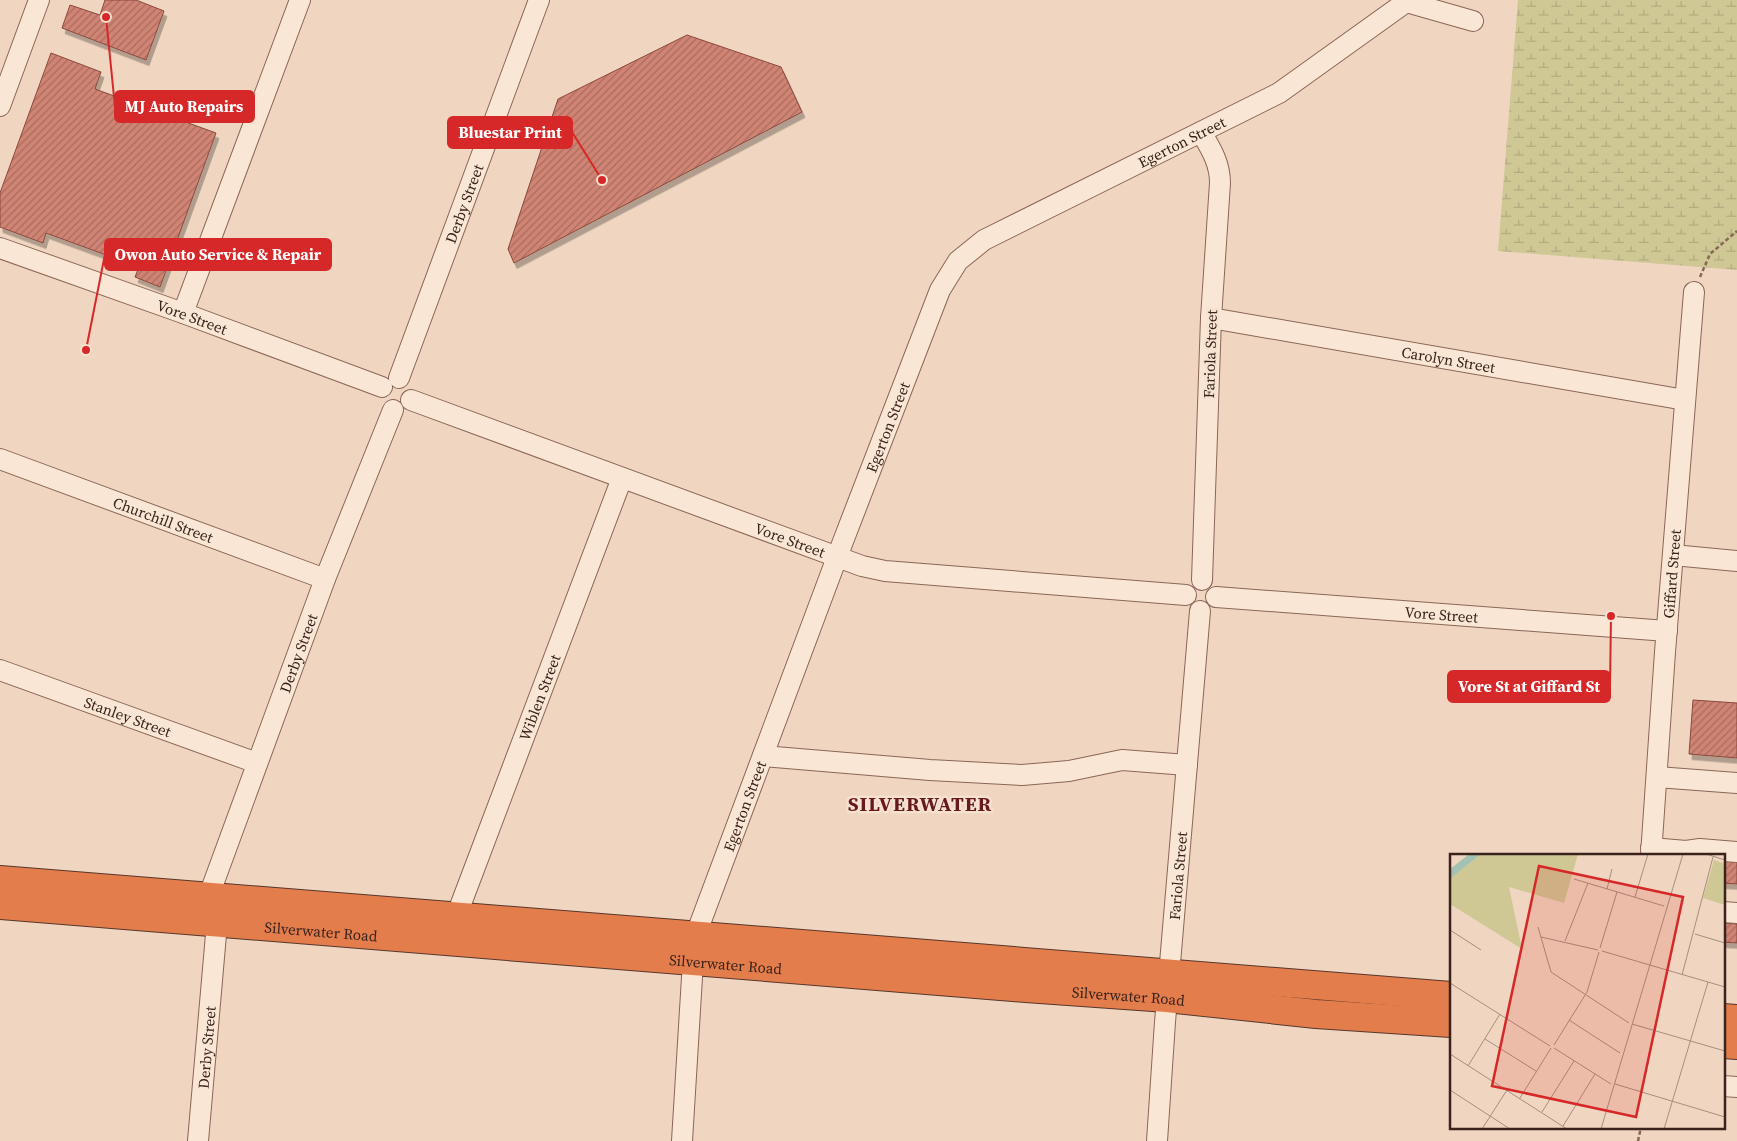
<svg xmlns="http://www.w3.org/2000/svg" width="1737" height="1141" viewBox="0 0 1737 1141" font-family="'Source Serif 4',serif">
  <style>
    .wetland { fill: url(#wetland-marsh) }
    .building { fill: url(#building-hatch); stroke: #8a483c; filter: url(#shadow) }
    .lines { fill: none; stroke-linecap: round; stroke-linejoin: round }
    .minor-casing { stroke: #8a6657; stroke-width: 22 }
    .highway-casing { stroke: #57362c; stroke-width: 30 }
    .path { stroke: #8a6657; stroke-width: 2.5; stroke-dasharray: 4 2.5; stroke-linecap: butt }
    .minor { stroke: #fae6d4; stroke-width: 20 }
    .highway { stroke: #e47d4c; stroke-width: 28 }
    .labels { text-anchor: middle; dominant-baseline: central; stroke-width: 4.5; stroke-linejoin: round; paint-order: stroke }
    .street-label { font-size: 15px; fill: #39231c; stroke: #f7e2d0 }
    .district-label { font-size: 20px; font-weight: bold; letter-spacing: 1px; fill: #68191c; stroke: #f7e2d0 }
    .inset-road { fill: none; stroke: #a78e7e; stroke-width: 1 }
    .view { fill: #d62828; fill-opacity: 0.15; stroke: #d62828; stroke-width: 2.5 }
    .inset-edge { fill: none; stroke: #39231c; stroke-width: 2.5 }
    .leader { fill: none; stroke: #d62828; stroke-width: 2 }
    .callout-dot { fill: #d62828; stroke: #f7e2d0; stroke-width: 2 }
    .callout { fill: #d62828; stroke: #d62828; stroke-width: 2 }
    .callout-label { font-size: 16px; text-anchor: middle; font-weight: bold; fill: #fff }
  </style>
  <defs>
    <pattern id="wetland-marsh" width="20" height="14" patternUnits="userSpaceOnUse" patternTransform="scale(1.25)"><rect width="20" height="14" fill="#cfc794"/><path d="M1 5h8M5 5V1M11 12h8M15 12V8" fill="none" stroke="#b2ab7f"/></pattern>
    <pattern id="building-hatch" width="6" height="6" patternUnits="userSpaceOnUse" patternTransform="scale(1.25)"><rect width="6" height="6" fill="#d08474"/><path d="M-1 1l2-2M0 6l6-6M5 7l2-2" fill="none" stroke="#aa6c5e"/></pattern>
    <filter id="shadow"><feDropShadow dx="3" dy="5.5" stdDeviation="0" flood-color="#0004"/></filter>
  </defs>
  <rect width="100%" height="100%" fill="#f0d6c0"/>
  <path class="wetland" d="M1518,0h219v270l-239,-19z"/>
  <path class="building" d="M105,0h31l28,11 -18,49 -84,-32 8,-23 30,10z
    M687,35l94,32 21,45 -288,151 -6,-14 50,-150z
    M51,53l50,19 -6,17 121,44 -56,154 -25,-10 4,-10 -93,-34 -3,10 -43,-16v-34z
    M1693,700l44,3v55l-48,-4z
    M1723,856l14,1v27l-14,-1z
    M1723,923l14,1v19l-14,-1z"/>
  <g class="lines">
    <defs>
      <g id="minor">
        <path d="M1406,0v2l67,19"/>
        <path d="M0,106l39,-106"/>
        <path d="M1201,132c10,17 19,31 19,51l-9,135 -9,262"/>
        <path id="s1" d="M0,248l183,65 199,74"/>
        <path d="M183,313l117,-313"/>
        <path id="s2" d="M1211,318l474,82"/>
        <path id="s3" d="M399,378l140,-378"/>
        <path id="s4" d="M411,400l451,166 23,5 301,24"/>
        <path id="s5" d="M0,459l325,120"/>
        <path d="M1673,555l64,6"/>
        <path id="s6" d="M1216,597l451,34"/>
        <path id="s7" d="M0,670l257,93"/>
        <path d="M763,756l167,14 92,5 47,-4 53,-11 65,5"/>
        <path d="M1657,777l80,6"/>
        <path d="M1651,848l35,3 14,-2 37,3"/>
        <path id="s8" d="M1651,855l14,-203 29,-360"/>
        <path id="s9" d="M208,898l117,-319 68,-169"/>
        <path d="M1723,912l14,1"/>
        <path id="s10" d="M456,917l166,-439"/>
        <path id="s11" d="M695,937l147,-393 98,-254 18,-29 26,-21 295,-147 127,-91"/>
        <path d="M1723,1086l14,1"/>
        <path id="s12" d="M198,1141l19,-218"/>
        <path d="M682,1141l11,-180"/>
        <path id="s13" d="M1157,1141l8,-119 35,-411"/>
      </g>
      <g id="highway">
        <path d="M0,880l1451,116"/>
        <path id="s14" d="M0,905l1026,83 141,10 149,16 135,9"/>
        <path d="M1723,1018l14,1"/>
        <path d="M1723,1044l14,1"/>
      </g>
    </defs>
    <use href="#minor" class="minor-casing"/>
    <use href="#highway" class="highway-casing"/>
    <path class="path" d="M1700,277l10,-23 27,-23
      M1638,1141l3,-14"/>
    <use href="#minor" class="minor"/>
    <use href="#highway" class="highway"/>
  </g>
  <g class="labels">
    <g class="street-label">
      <text stroke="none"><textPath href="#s11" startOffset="980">Egerton Street</textPath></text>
      <text stroke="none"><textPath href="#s3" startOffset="186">Derby Street</textPath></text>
      <text stroke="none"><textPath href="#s1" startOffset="204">Vore Street</textPath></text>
      <text transform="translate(1210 354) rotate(-88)">Fariola Street</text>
      <text stroke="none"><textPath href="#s2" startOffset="241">Carolyn Street</textPath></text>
      <text stroke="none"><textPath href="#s11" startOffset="545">Egerton Street</textPath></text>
      <text stroke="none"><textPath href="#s5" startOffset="174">Churchill Street</textPath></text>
      <text stroke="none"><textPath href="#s4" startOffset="404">Vore Street</textPath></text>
      <text stroke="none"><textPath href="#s8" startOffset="282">Giffard Street</textPath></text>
      <text stroke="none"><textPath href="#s6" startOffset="226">Vore Street</textPath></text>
      <text stroke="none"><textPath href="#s9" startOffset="261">Derby Street</textPath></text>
      <text stroke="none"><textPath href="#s10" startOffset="235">Wiblen Street</textPath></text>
      <text stroke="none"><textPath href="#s7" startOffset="136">Stanley Street</textPath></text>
      <text stroke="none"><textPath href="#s11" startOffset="140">Egerton Street</textPath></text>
      <text stroke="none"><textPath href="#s13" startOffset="266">Fariola Street</textPath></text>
      <text stroke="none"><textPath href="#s14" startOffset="322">Silverwater Road</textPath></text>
      <text stroke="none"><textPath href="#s14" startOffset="728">Silverwater Road</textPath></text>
      <text stroke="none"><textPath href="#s14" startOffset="1132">Silverwater Road</textPath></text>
      <text stroke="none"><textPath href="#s12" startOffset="94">Derby Street</textPath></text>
    </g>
    <g class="district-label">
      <text x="920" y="804">SILVERWATER</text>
    </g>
  </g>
  <g transform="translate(1450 854)">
    <rect width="275" height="275" fill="#f0d6c0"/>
    <path d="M264,6l11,4v41l-22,-7z" fill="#cfc794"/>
    <path d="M31,0h97l-14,49 -55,-16 13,62 -72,-45v-25z" fill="#cfc794"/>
    <path d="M31,0l-31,25v-10l18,-14z" fill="#a3c2b1"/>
    <path class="inset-road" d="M256,0l19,6M124,25l90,27M157,35l5,-20M185,43l13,-43M88,73l13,45 78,51M0,76l31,20M245,80l30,9M91,83l57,13M115,87l23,-58M150,94l17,-56M152,97l123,36M232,121l31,-118M0,129l100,63M119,166l51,33M182,170l93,27M35,185l51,32M104,191l33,-53 12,-40M104,194l57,36M0,200l117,75M18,212l32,-52M165,230l110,33M0,236l60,39M70,244l31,-50M92,258l32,-51M113,272l32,-52M32,275l25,-39M151,275l82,-275M214,275l44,-147"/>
    <path class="view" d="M89,12l144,31 -47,220 -144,-31z"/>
    <rect width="275" height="275" class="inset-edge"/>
  </g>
  <path class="leader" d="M106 17L115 107M602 180L572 132M86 350L105 254M1611 616L1610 686"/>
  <g class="callout-dot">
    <circle cx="106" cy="17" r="5"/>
    <circle cx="602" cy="180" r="5"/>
    <circle cx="86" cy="350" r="5"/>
    <circle cx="1611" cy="616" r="5"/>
  </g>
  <g class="callout">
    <rect x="115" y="91" width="139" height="31" rx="5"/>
    <rect x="448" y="117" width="124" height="31" rx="5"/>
    <rect x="105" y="239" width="226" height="31" rx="5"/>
    <rect x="1448" y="671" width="162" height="31" rx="5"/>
  </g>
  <g class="callout-label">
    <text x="184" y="112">MJ Auto Repairs</text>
    <text x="510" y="138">Bluestar Print</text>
    <text x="218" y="260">Owon Auto Service &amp; Repair</text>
    <text x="1529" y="692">Vore St at Giffard St</text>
  </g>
</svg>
